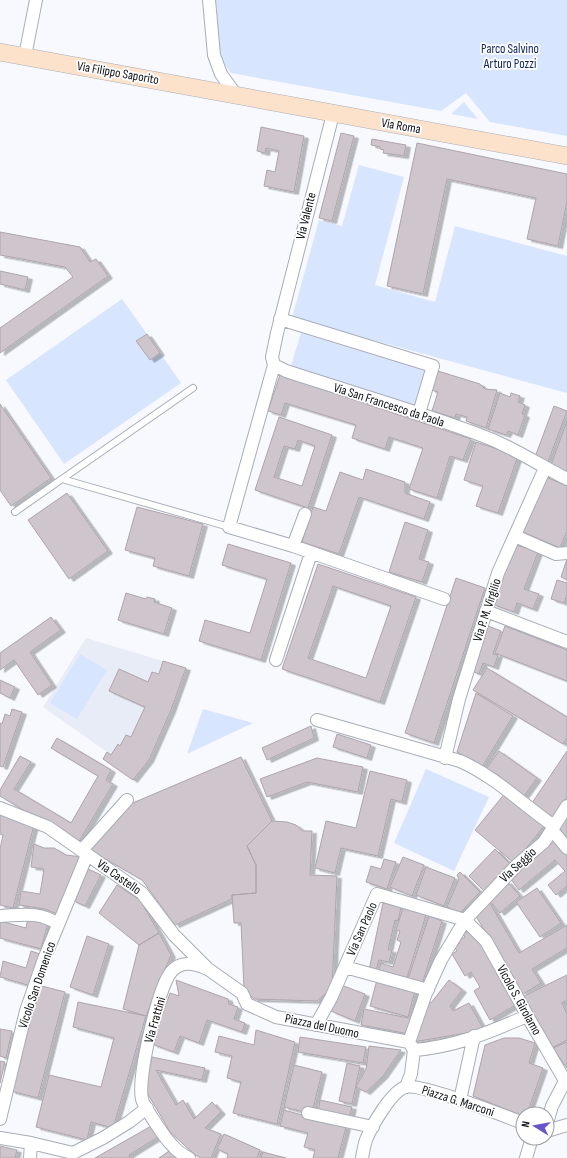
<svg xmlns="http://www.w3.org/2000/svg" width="567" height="1158" viewBox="0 0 567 1158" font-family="'Sofia Sans Condensed',sans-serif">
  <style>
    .built { fill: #e8ecf7 }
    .green { fill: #d8e5ff }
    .building { fill: #cfc5cc; stroke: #aea4ac; fill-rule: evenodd; filter: url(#shadow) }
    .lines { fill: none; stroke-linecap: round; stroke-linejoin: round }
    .lane-casing { stroke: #a8adb7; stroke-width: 8 }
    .street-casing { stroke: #a8adb7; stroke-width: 14 }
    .secondary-casing { stroke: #a8adb7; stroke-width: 18 }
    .lane { stroke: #fff; stroke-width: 6 }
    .street { stroke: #fff; stroke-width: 12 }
    .secondary { stroke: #fce2cb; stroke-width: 17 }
    .labels { text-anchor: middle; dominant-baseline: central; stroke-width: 3.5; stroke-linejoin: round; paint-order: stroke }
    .park-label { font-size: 13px; fill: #0e2663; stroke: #fff }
    .street-label { font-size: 13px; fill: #0e1014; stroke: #fff }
  </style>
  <defs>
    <filter id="shadow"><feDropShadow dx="4.5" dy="2.5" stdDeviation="0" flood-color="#0004"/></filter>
  </defs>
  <rect width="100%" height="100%" fill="#f7f9fe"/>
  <path class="built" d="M86,638l100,30 -15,42 -22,50 -16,20 -30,-21 4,-7 -64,-45z"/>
  <path class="green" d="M216,0h351v136l-77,-14 -24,-29 -25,18 -210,-38c-16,-19 -13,-49 -15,-73z
    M464,102l14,17 -27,-5z
    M359,165l45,12 -29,108 60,17 20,-76 112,30v137l-275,-75 27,-98 23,6z
    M122,299l25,35 -11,7 14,19 10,-7 21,30 -117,81 -58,-84z
    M301,333l125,38 -11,36 -125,-38z
    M80,654l27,16 -30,49 -27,-16z
    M203,709l50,14 -66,31z
    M426,769l63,28 -35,74 -60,-28z"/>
  <path class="building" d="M261,127l43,9 -10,56 -30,-6 3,-16 8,2 4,-21 -13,-3 -1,5 -8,-2z
    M341,133l13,3 -22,85 -13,-3z
    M372,139l34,6 -2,11 -21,-3 1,-3 -4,-1v-2l-9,-2z
    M417,143l150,31v27l-9,45 -31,-7 9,-41 -89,-19 -24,115 -36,-8z
    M0,232l80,15 10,15 6,-3 12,17 -108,77v-25l73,-51 -8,-10 -65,-12z
    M0,271l28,6 -3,13 -25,-6z
    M147,334l13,19 -10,7 -14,-19z
    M438,371l42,13 5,5 12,1 -11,38 -20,-7 1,-4 -11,-3 -1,4 -23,-7 6,-19 -7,-2z
    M280,375l191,64 -8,21 -13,-4 -13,42 -28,-9 14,-41 -34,-11 -4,12 -33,-11 4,-13 -71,-22 -4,12 -13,-4z
    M500,393l10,4 1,-4 9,3 -2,6 7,3 -3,9 3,1 -7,20 -10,-4 -2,4 -18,-6z
    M0,404l51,74 -40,28 -11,-16z
    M554,406l13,5 -19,51 -13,-5z
    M279,417l53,18 -24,73 -53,-18zM298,440l17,6 -13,40 -28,-9 10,-31 11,3z
    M567,421v51l-16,-7z
    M476,442l42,14 -20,57 -22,-7 7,-20 -19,-6z
    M366,469l39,13v11l25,9 -6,17 -65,-22 -20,57 -37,-12 11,-35 13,4 14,-39 23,8z
    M546,477l21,9v45l-7,17 -37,-16z
    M67,493l41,58 -39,28 -41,-59z
    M137,507l66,17 -14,52 -36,-10 2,-8 -30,-8z
    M405,522l23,8 -9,29 10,3 -7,20 -33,-10z
    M228,544l63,19 -30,97 -62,-19 6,-21 45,13 17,-54 -45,-14z
    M514,544l24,8 -14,37 15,5 -6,15 -16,-6 -3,9 -22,-8z
    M567,559v21l-6,-3z
    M318,564l98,33 -36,105 -98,-33zM333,586l58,20 -25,72 -58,-20z
    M456,578l29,10 -51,155 -29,-10z
    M557,580l10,3v11l-3,9 -13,-4z
    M126,593l20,6 1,-2 8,2 -1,3 18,6 -8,26 -46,-14z
    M51,617l10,13 -31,22 22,33 -14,10 -24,-35 -14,10v-17z
    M488,626l13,5 -8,23 5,1 -4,12 -11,-4 -4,11 -7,-3z
    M505,626l62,24v31l-72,-28z
    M163,661l23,7 -15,42 -22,50 -16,20 -30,-21 4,-7 4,3 7,-11 2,2 6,-11 5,2 14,-30 -36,-16 10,-22 29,13 4,-10 7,2z
    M487,668l80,49v21l-4,6 -90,-54z
    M0,680l15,7 -5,11 -10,-5z
    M476,693l37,23 -31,51 -25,-15z
    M12,709l10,3 -19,55 -3,-1v-43l2,1 3,-10 5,2z
    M311,726l3,12 -47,22 -5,-12z
    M337,734l34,11 -4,13 -34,-11z
    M57,738l54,32 -5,10 7,4 -35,59 -78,-47v-6l20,-34 11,6 -17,27 57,34 27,-47 -47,-28z
    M499,751l38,27 -13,18 -38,-27z
    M567,751v46l-14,20 -21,-14z
    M241,757l31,64 -25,25 9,19v28l-24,2v4l-57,26 -33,-45 -52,-30 38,-45z
    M317,758l46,9 -5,25 -51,-10 -40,15 -7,-18z
    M370,771l37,9 -5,22 -11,-3 -13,57 -37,-8 -6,25 -20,-5 11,-47 30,7z
    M506,792l39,33 -31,38 -39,-33z
    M567,814v26l-10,-11z
    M0,815l34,10 -21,83 -13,-3v-56l3,-14 -3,-1z
    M272,821l15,1 9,3 7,6h9l-2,44 27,1 -5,112 -15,13 -63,-2 -10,-10 -3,-66h-7l-2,-28 24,-2v-28l-9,-19z
    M555,841l12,14v31l-11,9 -8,-10 17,-14 -10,-11 -36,30 -9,-12z
    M34,844l10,4h10l12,7 16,2 -25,57 -12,-5 -26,-4 2,-14 19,3 4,-25 -13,-2z
    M495,849l16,16 -26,27 -16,-16z
    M403,857l21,8 -12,31 -22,-9z
    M384,859l12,3 -9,27 -21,-7 5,-16 10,3z
    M426,867l29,11 -11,28 -28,-11z
    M88,869l13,6 -16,31 -13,-6z
    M460,872l20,20 -20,21 -13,-6 12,-28 -2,-4z
    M507,881l13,15 -20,17 -13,-15z
    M117,885l23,15 19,33 -20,12 -40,-32z
    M537,888l24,35 -21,14 -24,-35z
    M488,900l31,53 48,-28v23l-35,21 9,14 -18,11 -49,-81z
    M383,903l18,4 -3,14 -3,-1 -7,30h4l-3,12 -10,-2 -3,11 -7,-1z
    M403,908l23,7 -19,63 -28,-8 2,-7 12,4 8,-25 -4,-2 3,-9 -4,-1z
    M429,916l13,5 -20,63 -14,-5z
    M28,918l20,5 -7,26 -41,-11v-17l26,7z
    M472,929l44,76 -26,15 -16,-29 6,-4 -9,-15 -6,4 -13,-22 5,-3 -3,-4 6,-4 -2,-2 7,-4 -2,-3z
    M159,933l12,22 -25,61 -23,-7 16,-64z
    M87,936l22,8 -16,51 -23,-8z
    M31,951l9,3 -9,32 -31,-9 3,-16 23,7z
    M567,975v25l-5,3 5,11v26l-17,9 -26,-53z
    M176,980l52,19 1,5 9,3 -4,12 11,4 -3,9 -35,-12 -8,23 -19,-7 -6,16 -22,-8 18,-51 9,3z
    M377,980l38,11 -7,26 -38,-11z
    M449,980l13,10 -12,16 3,5 16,-8 15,27 -71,12 15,-40 3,1z
    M38,985l27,7 -27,106 -27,-7z
    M341,985l24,9 -10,27 -24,-10z
    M78,1002l68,14 -33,112 -22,-6 -4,18 -51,-13 13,-52 52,12 13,-49 -41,-11z
    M364,1009l49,10 -4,15 -48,-9z
    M0,1029l12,2 -6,27 -6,-2z
    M256,1030l39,12 -18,82 -44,-11 8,-31 -14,-4 5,-22 -17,-4 4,-16 35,9z
    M300,1037l66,10 -3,16 -65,-11z
    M504,1038h15l16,5 -6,20 14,5 -16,46h-4v2l-50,-20 12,-51z
    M567,1042v26l-14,-20z
    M369,1046l32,4 -18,26 -17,16 -10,-5 10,-18z
    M152,1057l53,11 -3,12 -46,-10 20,35 7,-5 11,19 18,-17 9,10 -16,16 16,6 -10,24h-10l-6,-3 -25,-23 -25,-43z
    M0,1061l5,1 -5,21z
    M347,1063l13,3 -8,38 -13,-3z
    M294,1065l28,7 -9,37 -7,-2 -2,5 -20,-5z
    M320,1100l32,7 -3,12 -31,-7z
    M284,1110l62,17 -8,31h-25l2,-8 -11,-3 4,-14 -28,-7z
    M153,1125l5,12 -29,18 1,3h-35z
    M224,1134l36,16 -3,8h-30l1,-4 -11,-5z
    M0,1146l17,4 -2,8h-15z
    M172,1149l6,9h-19z
    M263,1152l23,6h-25z"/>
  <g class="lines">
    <defs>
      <path id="lane" d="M62,479l131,-91
        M15,512l47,-33 167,48"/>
      <path id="street" d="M209,0l5,55 7,19 15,21
        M25,56l11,-56
        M333,114l-56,219 -5,24 2,8 12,6c67,22 136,41 202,67 28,11 53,28 79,41
        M280,319l153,47 -14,47
        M274,365l-45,162 64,19 12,-32
        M515,536l41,18 11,-1
        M293,546l151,53
        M486,611l81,31
        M276,660l35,-107
        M317,720l143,41c36,16 62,43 94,65
        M445,758l14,-59 39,-126 47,-105
        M0,808l48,19 94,66 32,42 34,34 34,24 5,11 29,13 133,25 5,8
        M552,830l15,18
        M82,850l45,-50
        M0,916c22,-1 39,-5 58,8
        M345,967l83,23
        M316,1025l15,-27 46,-104 88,26 21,21 46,83 35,60
        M409,1042l17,-49 15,-33 24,-40 52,-55 27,-23 23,-36
        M414,1050c42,-3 75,-18 113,-34
        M406,1087l5,-13 3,-24
        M460,1100l14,-64
        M308,1113l65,14
        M0,1119l26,-108 18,-52 43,-104
        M547,1123l5,-17 13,-25
        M547,1131l20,-6
        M0,1138l31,5 -1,15
        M31,1143l42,10 30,-15 26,-16 18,-14
        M189,1158c-6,-3 -13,-8 -17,-13 -6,-5 -29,-40 -30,-46 -5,-21 16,-111 29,-127 9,-11 23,-9 34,-4
        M362,1158c1,-6 2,-12 4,-18 5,-13 26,-50 40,-53 14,-4 99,29 117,36
        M526,1158l6,-20"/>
      <path id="secondary" d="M0,52l567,104"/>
    </defs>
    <use href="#lane" class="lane-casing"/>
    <use href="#street" class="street-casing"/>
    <use href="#secondary" class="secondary-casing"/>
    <use href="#lane" class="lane"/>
    <use href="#street" class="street"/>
    <use href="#secondary" class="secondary"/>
  </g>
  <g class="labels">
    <g class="park-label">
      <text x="510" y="49">Parco Salvino<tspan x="510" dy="15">Arturo Pozzi</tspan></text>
    </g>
    <g class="street-label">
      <text transform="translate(118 73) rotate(10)">Via Filippo Saporito</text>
      <text transform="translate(401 126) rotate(10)">Via Roma</text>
      <text transform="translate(306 216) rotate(-76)">Via Valente</text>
      <text transform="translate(389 405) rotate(18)">Via San Francesco da Paola</text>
      <text transform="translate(487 610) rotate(-72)">Via P. M. Virgilio</text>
      <text transform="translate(518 865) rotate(-43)">Via Seggio</text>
      <text transform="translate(119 877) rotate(35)">Via Castello</text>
      <text transform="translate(362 929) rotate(-66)">Via San Paolo</text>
      <text transform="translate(37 985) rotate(-71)">Vicolo San Domenico</text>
      <text transform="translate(519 1000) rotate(61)">Vicolo S. Girolamo</text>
      <text transform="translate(155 1020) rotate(-74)">Via Frattini</text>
      <text transform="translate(322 1026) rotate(12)">Piazza del Duomo</text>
      <text transform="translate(458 1101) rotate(18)">Piazza G. Marconi</text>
    </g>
  </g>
  <g transform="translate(535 1126) rotate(281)"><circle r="19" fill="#ffffff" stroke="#9f9fa1"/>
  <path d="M0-3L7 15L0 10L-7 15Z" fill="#6953cc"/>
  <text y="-6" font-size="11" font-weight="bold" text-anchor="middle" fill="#0e1014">N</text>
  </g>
</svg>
